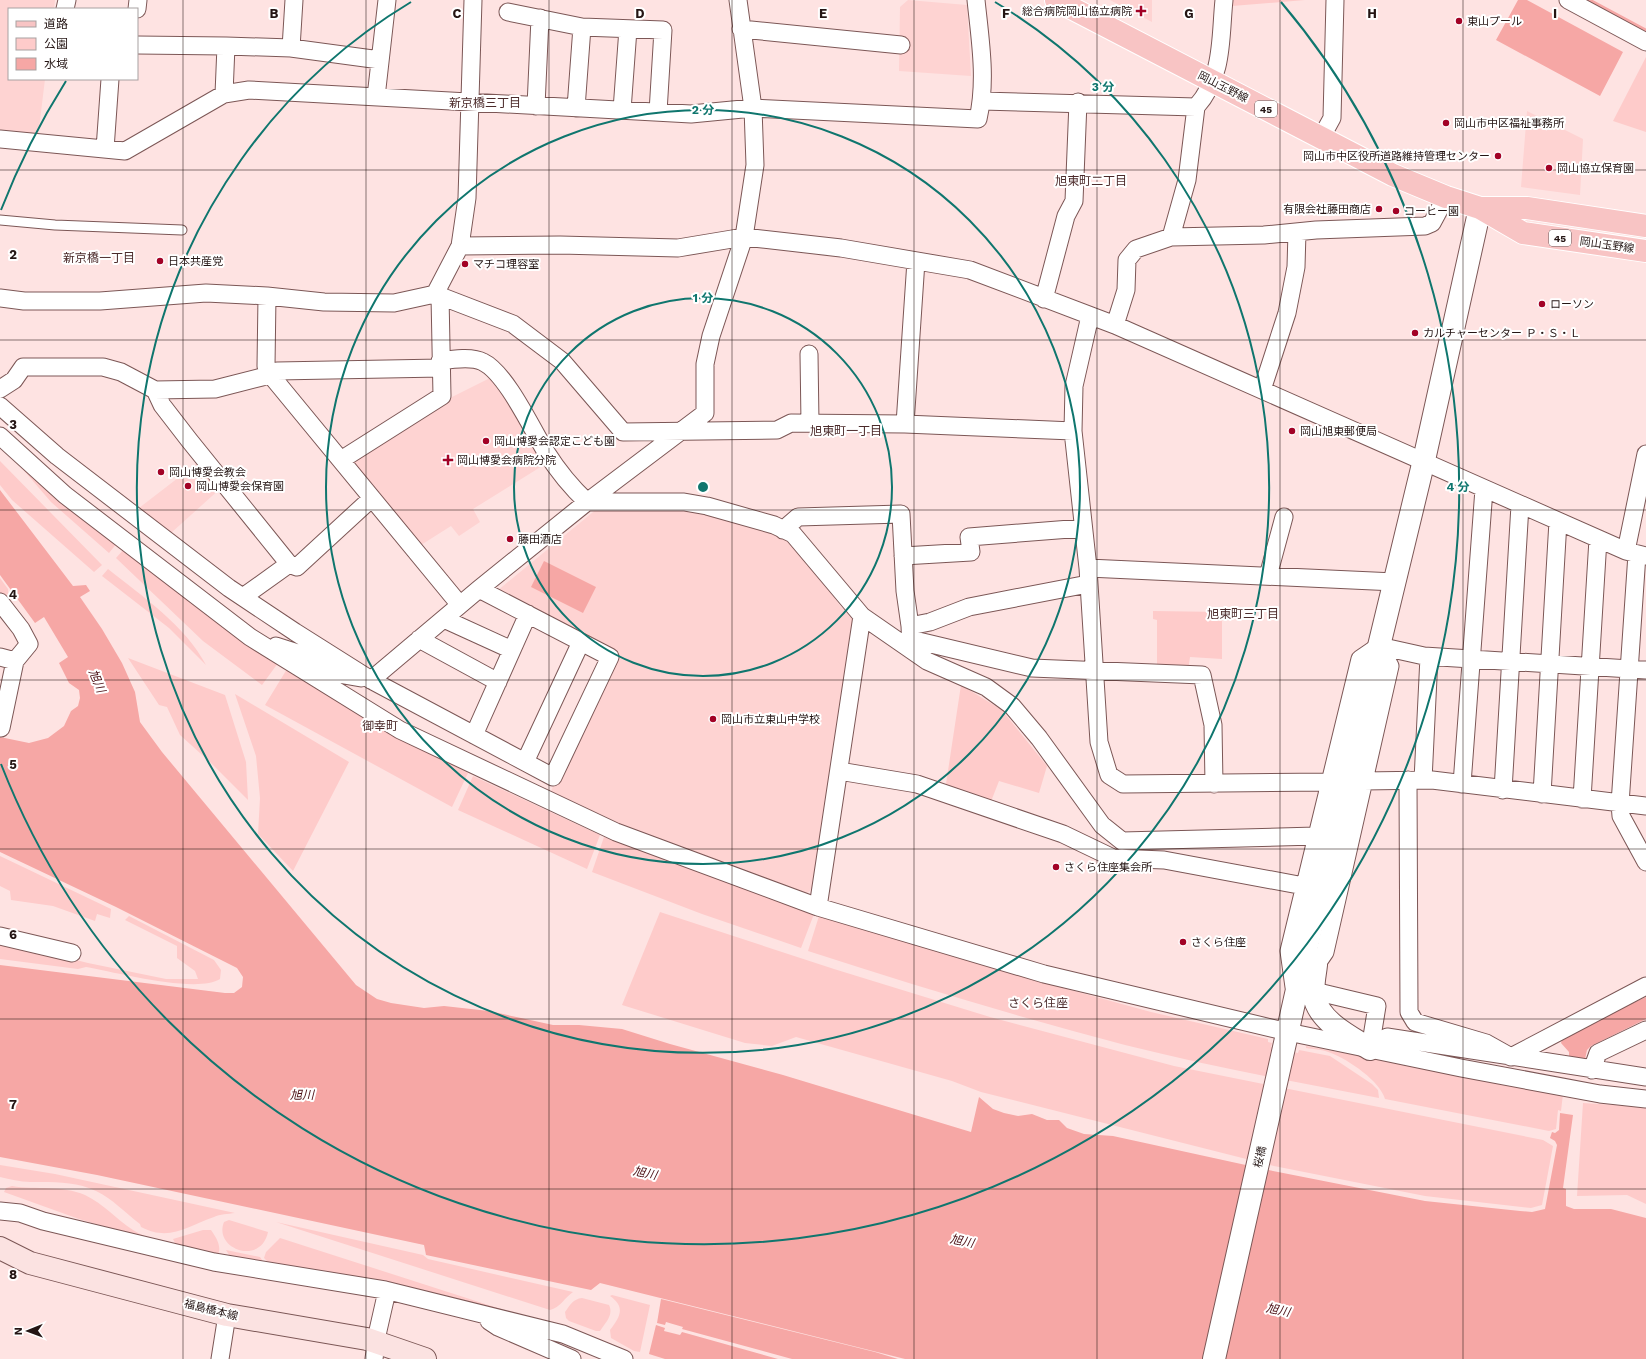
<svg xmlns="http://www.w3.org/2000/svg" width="1646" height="1359" viewBox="0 0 1646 1359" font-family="'Work Sans','Noto Sans JP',sans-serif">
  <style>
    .built { fill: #fed3d2 }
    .green { fill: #fecbca }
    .water { fill: #f6a7a5 }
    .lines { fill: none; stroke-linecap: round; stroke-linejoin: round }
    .stream { stroke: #f6a7a5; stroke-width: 4.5 }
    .service-casing { stroke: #7c5756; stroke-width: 11 }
    .minor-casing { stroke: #7c5756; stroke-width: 19 }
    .tertiary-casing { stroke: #7c5756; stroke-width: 24 }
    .secondary-casing { stroke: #7c5756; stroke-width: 24 }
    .primary-casing { stroke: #fff; stroke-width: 24 }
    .service { stroke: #fff; stroke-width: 9 }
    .minor { stroke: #fff; stroke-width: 17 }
    .tertiary { stroke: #fff; stroke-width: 22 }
    .secondary { stroke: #fbe2e1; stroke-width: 22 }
    .primary { stroke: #f8c4c4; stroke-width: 22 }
    .grid { fill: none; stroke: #241514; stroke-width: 1; stroke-opacity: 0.55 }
    .ring { fill: none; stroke: #0f766e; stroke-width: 2 }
    .poi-dot { fill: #a20226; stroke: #fff; stroke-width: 1.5 }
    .labels { text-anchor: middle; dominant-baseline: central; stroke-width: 4; stroke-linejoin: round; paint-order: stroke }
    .shield { fill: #fff; stroke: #665b5a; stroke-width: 1 }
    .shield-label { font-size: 10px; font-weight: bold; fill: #241514 }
    .poi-label { font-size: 11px; fill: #241514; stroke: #fff; text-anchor: start }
    .street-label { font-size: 11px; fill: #241514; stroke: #fff }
    .neighbourhood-label { font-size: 12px; fill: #4b2a2a; stroke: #fff }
    .water-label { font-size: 12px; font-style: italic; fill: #4c1015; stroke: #fff }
    .grid-label { font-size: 13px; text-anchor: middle; font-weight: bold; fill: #241514; stroke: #fff; stroke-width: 4; stroke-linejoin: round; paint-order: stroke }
    .centre { fill: #0f766e; stroke: #fff; stroke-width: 2 }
    .ring-label { font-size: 12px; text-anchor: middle; font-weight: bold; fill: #0f766e; stroke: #fff; stroke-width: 4; stroke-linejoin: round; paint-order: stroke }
  </style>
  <rect width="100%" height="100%" fill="#fee3e2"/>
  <path class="built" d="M0,0h55l-1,9h-45v70h36l-7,58 -38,-3z
    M908,0l59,5 4,71 -72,-5 1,-64z
    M1110,0h42v22z
    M1527,111l56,28 -3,56 -59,-8z
    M492,377l55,86 -74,46 7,13 -21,14 -8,-10 -30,19 -69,-81v-7l94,-57z
    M200,461l22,26 -51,46 -32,-25z
    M671,507l82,16 41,19 47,65 14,11 -43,270 -3,4 -3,1 -164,-59 -73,-34 -19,-6 4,-10 2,1 61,-131 -120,-63 101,-83z"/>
  <path class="green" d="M1232,0h73l-73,6z
    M1646,57v75l-33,-11z
    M8,452l109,91 -8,10 -58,-51z
    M0,461l102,104 -8,7 -82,-72 -12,-15z
    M124,549l154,114 -16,22 -59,-44 -87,-83z
    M108,569c35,28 77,56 98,96l-37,-37 -67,-52z
    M0,578l8,11 1,16 -9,-12z
    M1153,611l69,1v47l-32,-2 -2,14h-31v-51l-4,-1z
    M128,658l97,37 21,67 2,38 -38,-38 -30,-27 -13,-28 -8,-2z
    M287,669l110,66 71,38 -16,34 -187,-102z
    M961,685l41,25 45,56 -8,27 -40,-12 -9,23 -40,-14 -4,-6z
    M235,694l114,68 -56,109 -35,-37 2,-36 -4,-42z
    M473,776l127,59 -13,34 -129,-59z
    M604,837l210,77 -13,34 -99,-34 -110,-42z
    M0,856l111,53 -1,9 -13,-4 -2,7 -42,-15 -42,-6 -1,-9 -10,-5z
    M660,912l174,57 156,48 184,49 369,74 10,6 -11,59 -11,3 -106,-12 -151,-30 -293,-74 -29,-11 -156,-44 -24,9 -27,-3 -123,-38z
    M129,916l85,44 7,10 -1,9c-23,15 -105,-7 -134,-12l-8,2 -78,-10v-18l88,22 78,16h32l-3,-8 -18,-13v-12l-52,-26z
    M819,916l237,70 95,26 117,27v3l4,1 -1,4 27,6 1,-3 31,6 42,28 6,6 1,8c-85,-16 -170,-32 -254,-53 -107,-28 -212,-60 -317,-94z
    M1306,1046l257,48 -2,17 -3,-1 -2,19 -7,2 -164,-32c-5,-18 -36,-39 -54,-46 -7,-3 -17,-4 -25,-5z
    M1583,1103l63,4v97l-19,-9 -50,1z
    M0,1165l55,9 180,39c-7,1 -15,1 -21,4 -27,9 -44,25 -73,10l-1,-3c-15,-11 -27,-25 -44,-33 -21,-10 -43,-9 -66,-9 -10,0 -20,-3 -30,-5z
    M12,1186c24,4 50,-1 73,9 19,9 31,24 48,35 12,8 29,12 43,15l-3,-6 30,-9h8c5,7 12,18 6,26l-53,-12 -85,-25 -75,-27 2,-4z
    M229,1220l39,12c-7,34 -55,17 -44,-10z
    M276,1222l147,33 5,4 145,33c-8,5 -13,16 -23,18z
    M280,1238l249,80 -259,-54 -6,-6 2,-6z
    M226,1250l34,7 4,6 -33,-5z
    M612,1295l38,10 -10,47 -6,-1 -23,-13 -1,-8c10,-13 16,-23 0,-34z
    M582,1298l27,7c5,10 -4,18 -9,26h-4l-27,-10 -3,-3 -1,-6c5,-7 8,-13 17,-14z"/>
  <path class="water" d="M1518,0h9l96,52 -23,44 -104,-56z
    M0,490l73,96 13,-1 4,6 -10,6 22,32 20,34 13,29 5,30 22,30 194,233 21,14 14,4 33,5 20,-2 45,5 64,14h26l43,4 48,15 113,31 188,57 8,-35 14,12 11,4 14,3 14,-2 15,6h12l8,8 17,6 29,2 160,35 152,30 95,10 12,1 13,-3 12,-64 -2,-4 -5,-3 2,-6 3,1 4,-3 1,-17 13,2 -10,73 3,1v17l8,3h37l35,9v141h-741l-305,-76 -9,7 -165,-35 -2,-10 -327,-70 -97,-18v-192l225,28h9l8,-6 1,-10 -6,-9 -121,-61 -116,-55v-115l29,6 19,-5 16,-12 7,-15 7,-5 2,-8 -1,-8 -10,-7 -10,-20 9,-6 -24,-40 -9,6 -35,-48z
    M544,561l52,26 -13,26 -52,-26z
    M1646,997v22l-55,27 -4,4 -3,14 -15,-3v-9l-8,-9 3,-11 4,2z
    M661,1299l214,53 23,7h-106l-110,-30 1,-2 -17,-5 -1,3 -8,-2z
    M656,1325l9,3 -1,3 16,4 2,-3 96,27h-113l-16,-5z"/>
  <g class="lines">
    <path class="stream" d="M1588,0l58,31"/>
    <defs>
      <path id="service" d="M0,220l55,5 127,5"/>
      <path id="minor" d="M1568,0l78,42
        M65,9l2,-9
        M137,9l1,-9
        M508,12l74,15 81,3 -5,82
        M741,29l160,16
        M137,45l89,1
        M291,48l3,-48
        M224,94l2,-48 65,2 89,12
        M376,97l11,-97
        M982,101l214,6c28,-31 24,-69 28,-107
        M536,106l4,-88
        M576,108l6,-81
        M622,110l6,-81
        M1321,138l11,-20 3,-118
        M0,139l125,12 99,-57 25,-4 442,24 62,-6 225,11c9,-39 2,-80 -2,-119
        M105,149l5,-70
        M1171,237l16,-57 9,-73
        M460,246l100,-1 118,3 66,-11 97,11 129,22 145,55 511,226 20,5
        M435,294l25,-48 7,-48 6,-198
        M267,296l-1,70 3,7 191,232
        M0,298l24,3h76l106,-8 61,3 57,6 70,1 41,-9 78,30 49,37 61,71 154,-2 14,-7 114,1 168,7
        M1044,299l22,-83 8,-15 4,-99
        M1090,316l-16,70 -1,45 15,137 11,174 10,33 14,9 207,-2
        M1115,325l11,-35 1,-30 9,-11 35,-12 93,-2 52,-5 109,-4 7,-3 14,-26
        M809,354l1,69
        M440,361c13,-2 32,-5 43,1 23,11 49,67 63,90 12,19 25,35 41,50h97l23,4 67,19 19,9 69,82 65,45 59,26 26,19 27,32 63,87 20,16 194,-5
        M0,389l14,-9 9,-13h80l18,5 34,18 60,-1 47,-12 15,-6 164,-3
        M155,390l7,15 27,35 100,124 -46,33
        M1262,390l25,-77 9,-46 1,-35
        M0,406l57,50 172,132 66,44 76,48 182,97 57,-120 -131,-68
        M905,424l11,-163
        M0,436l65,59 185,142 150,93 216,102 202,75 226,67 244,58 173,36 139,26 46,5
        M341,460l101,-64 -2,-100
        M783,530l15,-13 103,-3 4,77 5,35 1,23
        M1626,551l20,-97
        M1637,554l-17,250 1,12 25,46
        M903,556l68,-4 -2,-15 114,-9
        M289,564l8,3 75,-69
        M1088,568l307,14
        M1268,576l16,-59
        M0,602l21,27 8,15 -14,17 -15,-4
        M444,619l68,31
        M910,626l20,-4 39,-15 119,-23
        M419,639l79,43
        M910,639l122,29 170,7 11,50 1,59
        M276,646l25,8 37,20 23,4
        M371,680l108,-91 108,-87 118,-89v-49l6,-28 33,-99 11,-72 -2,-57 -15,-108
        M1,728l14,-67
        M474,735l54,-121
        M525,762l56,-120
        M839,771l78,13 146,50 50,24 51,2 140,26
        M1408,780l1,232 6,10 71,21 25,14 135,-71
        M1423,780l6,-123
        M1363,781l69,-1 214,26
        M1462,784l22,-295
        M1503,790l17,-285
        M1542,794l16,-273
        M1582,799l16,-260
        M818,907l44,-291
        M0,936l72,17
        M1316,965l9,-13 65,-286 -11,-20
        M1294,987l-5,-36 71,-292 19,-13 45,10 222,14
        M1314,991l63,15 -7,43
        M1370,1049l17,-12 259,40
        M1592,1070l6,-17 48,-23
        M0,1211l20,2 23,8 171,41 171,28 178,44 61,25
        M489,1321l9,6 74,32
        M220,1359l7,-44
        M374,1359l3,-24 10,-44"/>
      <path id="tertiary" d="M1310,959l6,6c-1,10 -4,21 -2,31 5,26 37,41 56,53
        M1214,1359l91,-405 59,-252 15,-56 45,-186 56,-252"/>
      <path id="secondary" d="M0,1248l30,15 197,52 140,24 58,20"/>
      <path id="primary" d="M1056,0l337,175 53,22 34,11 43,25 123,18
        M1481,208h46l119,18"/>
    </defs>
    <use href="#service" class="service-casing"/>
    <use href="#minor" class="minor-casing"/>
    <use href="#tertiary" class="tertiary-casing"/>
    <use href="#secondary" class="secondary-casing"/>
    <use href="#primary" class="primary-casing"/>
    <use href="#service" class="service"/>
    <use href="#minor" class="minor"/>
    <use href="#tertiary" class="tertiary"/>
    <use href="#secondary" class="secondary"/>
    <use href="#primary" class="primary"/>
  </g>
  <path class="grid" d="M183,0v1359M366,0v1359M549,0v1359M732,0v1359M914,0v1359M1097,0v1359M1280,0v1359M1463,0v1359M0,170h1646M0,340h1646M0,510h1646M0,680h1646M0,849h1646M0,1019h1646M0,1189h1646"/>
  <g class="ring">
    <circle cx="703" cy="487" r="189"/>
    <circle cx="703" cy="487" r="377"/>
    <path d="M995 2A566 566 0 1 1 411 2"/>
    <path d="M1 210A755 755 0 0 1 66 81M1281 2A755 755 0 1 1 1 764"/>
  </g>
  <g class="poi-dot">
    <path d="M1139 5h4v4h4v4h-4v4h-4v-4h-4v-4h4z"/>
    <circle cx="1459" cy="21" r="4"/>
    <circle cx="1446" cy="123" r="4"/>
    <circle cx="1498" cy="156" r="4"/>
    <circle cx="1549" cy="168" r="4"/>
    <circle cx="1379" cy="209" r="4"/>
    <circle cx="1396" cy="211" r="4"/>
    <circle cx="160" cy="261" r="4"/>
    <circle cx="465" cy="264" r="4"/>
    <circle cx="1542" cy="304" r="4"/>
    <circle cx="1415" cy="333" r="4"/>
    <circle cx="1292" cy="431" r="4"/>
    <circle cx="486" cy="441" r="4"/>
    <path d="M446 454h4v4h4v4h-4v4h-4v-4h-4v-4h4z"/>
    <circle cx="161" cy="472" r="4"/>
    <circle cx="188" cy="486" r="4"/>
    <circle cx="510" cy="539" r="4"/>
    <circle cx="713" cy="719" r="4"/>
    <circle cx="1056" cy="867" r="4"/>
    <circle cx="1183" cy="942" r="4"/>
  </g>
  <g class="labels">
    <g class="shield">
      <rect x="1255" y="101" width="22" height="16" rx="3"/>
      <rect x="1549" y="230" width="22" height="16" rx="3"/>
    </g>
    <g class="shield-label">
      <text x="1266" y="109">45</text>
      <text x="1560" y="238">45</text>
    </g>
    <g class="poi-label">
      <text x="1132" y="11" text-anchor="end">総合病院岡山協立病院</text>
      <text x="1467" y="21">東山プール</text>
      <text x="1454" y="123">岡山市中区福祉事務所</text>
      <text x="1490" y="156" text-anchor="end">岡山市中区役所道路維持管理センター</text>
      <text x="1557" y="168">岡山協立保育園</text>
      <text x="1371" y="209" text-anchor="end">有限会社藤田商店</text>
      <text x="1404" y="211">コーヒー園</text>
      <text x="168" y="261">日本共産党</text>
      <text x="473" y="264">マチコ理容室</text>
      <text x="1550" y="304">ローソン</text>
      <text x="1423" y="333">カルチャーセンター Ｐ・Ｓ・Ｌ</text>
      <text x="1300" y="431">岡山旭東郵便局</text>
      <text x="494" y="441">岡山博愛会認定こども園</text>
      <text x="457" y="460">岡山博愛会病院分院</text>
      <text x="169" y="472">岡山博愛会教会</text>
      <text x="196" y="486">岡山博愛会保育園</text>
      <text x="518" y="539">藤田酒店</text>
      <text x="721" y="719">岡山市立東山中学校</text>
      <text x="1064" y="867">さくら住座集会所</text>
      <text x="1191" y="942">さくら住座</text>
    </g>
    <g class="street-label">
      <text transform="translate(1223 87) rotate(27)">岡山玉野線</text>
      <text transform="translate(1607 245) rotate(8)">岡山玉野線</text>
      <text transform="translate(1260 1157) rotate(-77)">桜橋</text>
      <text transform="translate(211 1310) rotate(14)">福島橋本線</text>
    </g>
    <g class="neighbourhood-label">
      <text x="485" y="103">新京橋三丁目</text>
      <text x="1091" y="181">旭東町二丁目</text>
      <text x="99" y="258">新京橋一丁目</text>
      <text x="846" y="431">旭東町一丁目</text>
      <text x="1243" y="614">旭東町三丁目</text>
      <text x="380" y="726">御幸町</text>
      <text x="1038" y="1003">さくら住座</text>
    </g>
    <g class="water-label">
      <text transform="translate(97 681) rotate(67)">旭川</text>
      <text x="302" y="1095">旭川</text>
      <text transform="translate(645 1173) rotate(12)">旭川</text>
      <text transform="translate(962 1241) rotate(12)">旭川</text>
      <text transform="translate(1278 1310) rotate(12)">旭川</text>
    </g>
  </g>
  <g class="grid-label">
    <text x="274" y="18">B</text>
    <text x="457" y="18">C</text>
    <text x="640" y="18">D</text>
    <text x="823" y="18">E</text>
    <text x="1006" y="18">F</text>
    <text x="1189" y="18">G</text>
    <text x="1372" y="18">H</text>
    <text x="1555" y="18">I</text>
    <text x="13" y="259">2</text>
    <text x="13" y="429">3</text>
    <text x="13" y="599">4</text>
    <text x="13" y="769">5</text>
    <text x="13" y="939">6</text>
    <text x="13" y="1109">7</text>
    <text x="13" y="1279">8</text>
  </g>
  <circle cx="703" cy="487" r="6" class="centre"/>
  <g class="ring-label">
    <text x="1103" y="91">3 分</text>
    <text x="703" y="114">2 分</text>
    <text x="703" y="302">1 分</text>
    <text x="1458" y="491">4 分</text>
  </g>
  <rect x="8" y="8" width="130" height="72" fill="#ffffff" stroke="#a7a1a1"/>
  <rect x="16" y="21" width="20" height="6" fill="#f8c4c4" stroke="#a7a1a1"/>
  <text x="44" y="28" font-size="12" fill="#241514">道路</text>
  <rect x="16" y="38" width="20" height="12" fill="#fecbca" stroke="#a7a1a1"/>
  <text x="44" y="48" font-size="12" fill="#241514">公園</text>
  <rect x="16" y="58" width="20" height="12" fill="#f6a7a5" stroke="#a7a1a1"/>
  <text x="44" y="68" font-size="12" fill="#241514">水域</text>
  <g transform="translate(28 1331) rotate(269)" stroke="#ffffff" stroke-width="3" paint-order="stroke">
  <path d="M0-3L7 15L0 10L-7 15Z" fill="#241514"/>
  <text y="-6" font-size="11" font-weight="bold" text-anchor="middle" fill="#241514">N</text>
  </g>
</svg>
